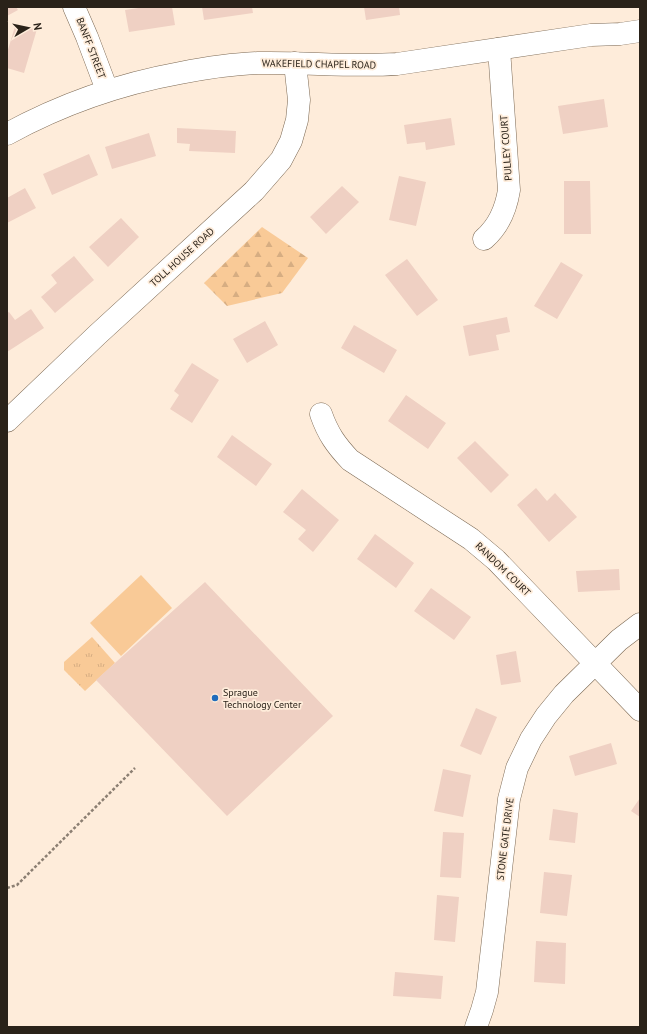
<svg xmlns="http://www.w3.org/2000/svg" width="647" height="1034" viewBox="0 0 647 1034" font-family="'PT Sans',sans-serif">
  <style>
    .forest { fill: url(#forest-firs) }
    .park { fill: url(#park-tufts) }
    .garden { fill: #f9ca97 }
    .building { fill: #efd0c3 }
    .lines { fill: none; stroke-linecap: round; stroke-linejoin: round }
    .minor-casing { stroke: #7c6954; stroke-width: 23 }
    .major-casing { stroke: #7c6954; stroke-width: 23 }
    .path { stroke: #8c7f72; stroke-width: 2.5; stroke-dasharray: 3 2; stroke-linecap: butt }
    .minor { stroke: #fff; stroke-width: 22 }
    .major { stroke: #fff; stroke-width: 22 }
    .poi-dot { fill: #1f6cbc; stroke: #feecda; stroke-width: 1.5 }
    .labels { text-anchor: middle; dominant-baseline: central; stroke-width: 3.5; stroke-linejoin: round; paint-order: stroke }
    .street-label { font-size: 10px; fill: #2a2219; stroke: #feecda }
    .poi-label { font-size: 10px; fill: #2a2219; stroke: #feecda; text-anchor: start }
  </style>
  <defs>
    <pattern id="forest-firs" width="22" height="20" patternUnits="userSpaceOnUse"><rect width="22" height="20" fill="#f9ca97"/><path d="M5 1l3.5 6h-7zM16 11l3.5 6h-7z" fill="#d6ad82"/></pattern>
    <pattern id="park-tufts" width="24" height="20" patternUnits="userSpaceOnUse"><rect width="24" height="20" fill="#f9ca97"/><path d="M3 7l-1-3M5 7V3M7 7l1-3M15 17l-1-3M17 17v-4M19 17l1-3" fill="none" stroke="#d6ad82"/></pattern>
  </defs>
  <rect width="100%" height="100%" fill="#feecda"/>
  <path class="forest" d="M262,227l46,31 -26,35 -55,13 -23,-23z"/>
  <path class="park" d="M92,637l23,26 -30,28 -21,-21v-8z"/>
  <path class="garden" d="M141,575l31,33 -51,48 -31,-33z"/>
  <path class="building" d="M7,7h9l2,3 -11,6z
    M145,7h27l3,18 -46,7 -4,-22z
    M202,7h50l1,6 -49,7z
    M364,7h35l1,8 -34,5z
    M16,23l21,6 -13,44 -17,-5v-15z
    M604,99l4,28 -45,7 -5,-28z
    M451,118l4,27 -29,5 -1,-8 -18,2 -3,-19z
    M177,128l59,3 -1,22 -46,-2 1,-7 -13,-1z
    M149,133l7,23 -44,13 -7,-22z
    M89,154l9,21 -46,20 -9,-21z
    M399,176l27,6 -10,44 -27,-6z
    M564,181h26l1,53h-27z
    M342,186l17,16 -33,32 -16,-17z
    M25,188l11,20 -29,15v-25z
    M121,218l18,19 -31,30 -19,-20z
    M74,256l20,24 -39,33 -14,-16 16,-14 -6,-8z
    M407,259l31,41 -21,16 -32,-41z
    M561,262l22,13 -26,44 -23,-13z
    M31,309l13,19 -37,24v-39l2,-1 6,8z
    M507,317l3,15 -14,3 3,15 -30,6 -6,-30z
    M265,321l13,24 -31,18 -14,-24z
    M354,325l43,25 -13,23 -43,-25z
    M192,363l27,17 -27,43 -22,-14 9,-14 -5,-4z
    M406,395l40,28 -18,26 -40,-28z
    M232,435l40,29 -16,22 -39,-29z
    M475,441l34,34 -18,18 -34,-35z
    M536,488l11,13 8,-8 22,24 -28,25 -32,-37z
    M302,489l37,31 -26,32 -15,-13 8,-9 -23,-18z
    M375,534l39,29 -18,25 -39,-29z
    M619,569l1,21 -42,2 -2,-21z
    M205,582l128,134 -106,100 -131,-136z
    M431,588l40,29 -17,23 -40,-29z
    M516,651l5,31 -20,3 -5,-30z
    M476,708l21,9 -16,38 -21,-9z
    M611,743l6,21 -42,12 -6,-20z
    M443,769l28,6 -8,42 -29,-6z
    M640,798v19l-9,-6z
    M553,809l25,4 -3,30 -26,-3z
    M443,832l21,1 -3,45 -21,-1z
    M544,872l28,3 -5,41 -27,-3z
    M437,895l22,2 -4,45 -21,-2z
    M536,941l30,2 -1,41 -31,-2z
    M395,972l48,4 -2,23 -48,-3z"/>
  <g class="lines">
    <defs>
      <path id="minor" d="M74,7l13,30 20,53
        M484,239c15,-13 22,-30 25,-49l-10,-141
        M321,414c7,20 15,31 29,46l121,79 25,21 144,150
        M7,421l90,-86 157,-144 27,-31 10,-19 6,-21 2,-20 -4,-37
        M476,1027l6,-17 5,-18 22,-193 8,-31 14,-29 15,-23 18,-22 55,-54 21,-16"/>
      <path id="major" d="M7,134c55,-30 112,-50 173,-61 26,-5 52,-9 78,-10 47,-1 93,4 139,1l194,-29 29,-1 20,-3"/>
    </defs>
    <use href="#minor" class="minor-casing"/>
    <use href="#major" class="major-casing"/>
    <path class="path" d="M7,888l10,-3 118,-117"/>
    <use href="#minor" class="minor"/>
    <use href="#major" class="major"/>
  </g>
  <circle class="poi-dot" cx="215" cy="698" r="4"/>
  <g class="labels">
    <g class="street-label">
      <text transform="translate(91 48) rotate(69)">BANFF STREET</text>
      <text transform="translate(319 64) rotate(1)">WAKEFIELD CHAPEL ROAD</text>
      <text transform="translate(506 148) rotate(-94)">PULLEY COURT</text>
      <text transform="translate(182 257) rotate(-42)">TOLL HOUSE ROAD</text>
      <text transform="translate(503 569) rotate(44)">RANDOM COURT</text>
      <text transform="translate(505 839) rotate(-83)">STONE GATE DRIVE</text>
    </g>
    <g class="poi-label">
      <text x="223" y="692">Sprague<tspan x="223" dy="12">Technology Center</tspan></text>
    </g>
  </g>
  <rect width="647" height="1034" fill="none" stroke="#2a2219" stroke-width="16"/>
  <g transform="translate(28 28) rotate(81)" stroke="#feecda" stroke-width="3" paint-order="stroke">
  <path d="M0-3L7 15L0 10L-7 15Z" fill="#2a2219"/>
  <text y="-6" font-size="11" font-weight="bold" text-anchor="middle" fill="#2a2219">N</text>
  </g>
</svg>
